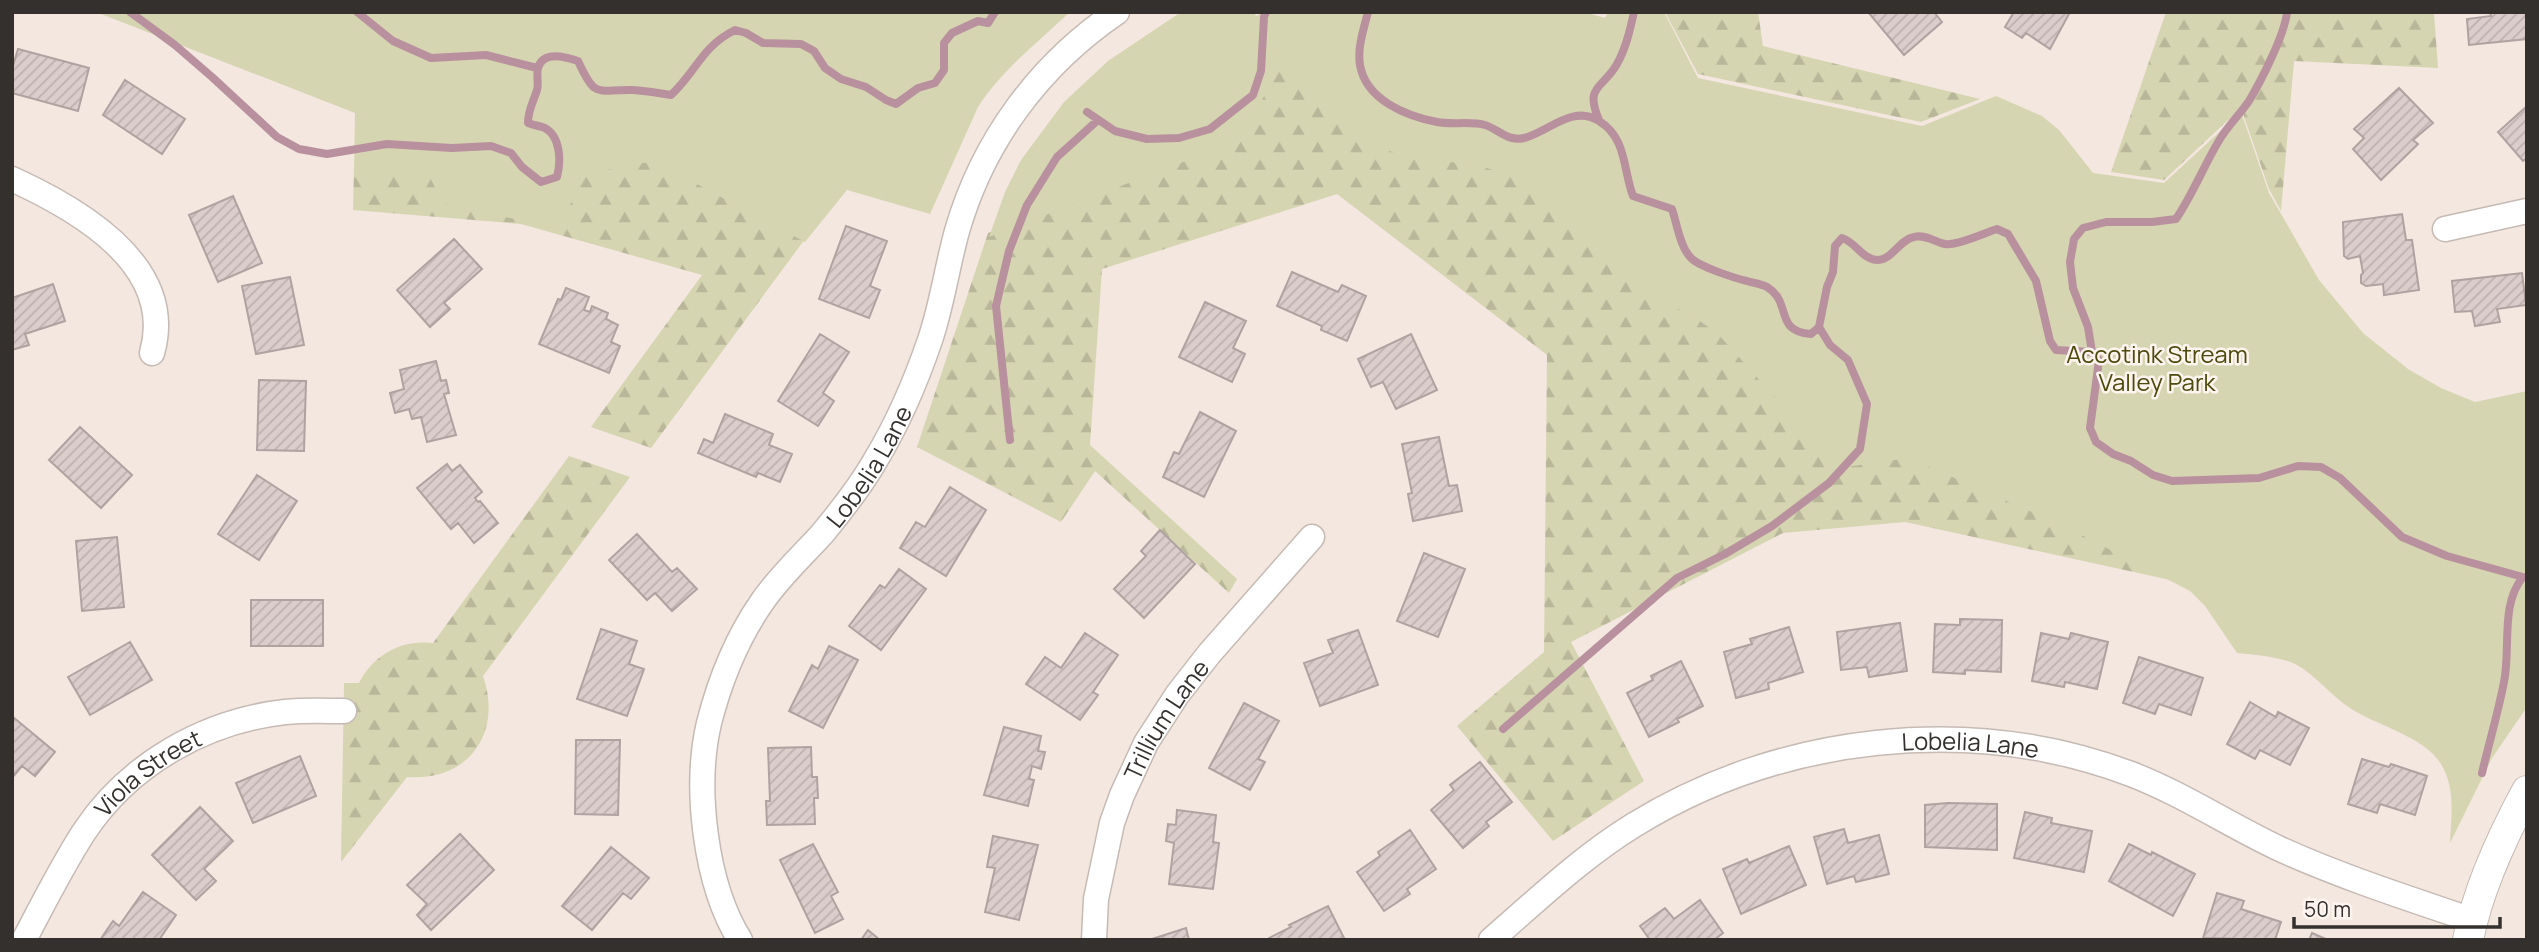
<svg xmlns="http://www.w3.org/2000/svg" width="2539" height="952" viewBox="0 0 2539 952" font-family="Manrope,sans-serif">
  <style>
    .forest { fill: url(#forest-firs) }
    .park { fill: #d6d5b1 }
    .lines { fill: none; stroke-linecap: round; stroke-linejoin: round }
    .stream { stroke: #b9919e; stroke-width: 8 }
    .building { fill: url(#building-hatch); stroke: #b0a2a1; stroke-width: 2 }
    .minor-casing { stroke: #c6bab4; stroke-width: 27 }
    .tertiary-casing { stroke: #c6bab4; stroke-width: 32 }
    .minor { stroke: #fff; stroke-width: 24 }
    .tertiary { stroke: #fff; stroke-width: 30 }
    .labels { text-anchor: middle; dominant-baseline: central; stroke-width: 5; stroke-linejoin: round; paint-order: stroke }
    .park-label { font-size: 24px; fill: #4d4a0b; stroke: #fef4ef }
    .street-label { font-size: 24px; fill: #34302d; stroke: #fef4ef }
  </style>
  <defs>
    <pattern id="forest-firs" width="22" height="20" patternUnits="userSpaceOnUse" patternTransform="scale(1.75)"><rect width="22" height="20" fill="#d6d5b1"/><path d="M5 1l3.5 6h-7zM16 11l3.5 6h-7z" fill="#b8b799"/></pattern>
    <pattern id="building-hatch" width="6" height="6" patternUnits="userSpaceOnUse" patternTransform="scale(1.75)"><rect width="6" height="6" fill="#dbcdcb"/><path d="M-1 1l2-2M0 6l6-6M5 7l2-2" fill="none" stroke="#bdb0af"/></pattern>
  </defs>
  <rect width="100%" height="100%" fill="#f3e7e0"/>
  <path class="forest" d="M1665,12h93l5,34 217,53 -59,23 -223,-48z
    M2166,12h268l4,56 -144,-7 -13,150 -12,-22 -28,-81 -77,72 -53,-8z
    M1282,58l202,105 31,13 164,129 229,149 91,38 185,91 -279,-61 -122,11 -212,109 73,139 -91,60 -96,-115 87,-74 3,-297 -210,-161 -235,75 -12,176 147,134 -8,14 -134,-122 -34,51 -144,-75 71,-214 252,-96z
    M654,157l151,82 -154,209 -60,-21 111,-152 -181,-51 -168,-14 1,-42 74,4 157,-1z
    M569,456l61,21 -147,199c20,57 -15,106 -76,101l-66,85 3,-179h15c14,-28 42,-44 74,-40z"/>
  <path class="park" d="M96,12h974c-32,30 -68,58 -92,95l-48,107 -83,-24 -42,52 -151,-81 -68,13 -28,54 -114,-24 -15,-28 -75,-4 1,-59z
    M1181,12h73l2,4 8,-4h320l21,6 3,-6h56l34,66 224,48 74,-30 46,20 17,14 34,43 71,10 77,-71 28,81 50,87 44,53 45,36 33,19 34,14 52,-11v316l-35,51 -42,85c1,-27 6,-54 -9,-79 -17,-28 -64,-38 -91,-56 -19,-12 -35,-34 -55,-44 -18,-8 -39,-9 -58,-11l-32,-47 -15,-15 -124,-64 -157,-69 -70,10 -121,-134 -28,-20 -32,-14 -29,-19 -26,-23 -14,-19 -55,-48 -29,-17 -21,-7 -86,-13 -20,-7 -95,-85 -43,78 -251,97 16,-45 16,-32 43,-58 44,-41z"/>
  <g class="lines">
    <path class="stream" d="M130,12l45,33 37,32 65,60 22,12 28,5 60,-10 65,4 39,-2 20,7 11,14 19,15 16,-5c4,-15 4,-40 -12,-49 -5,-2 -12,-3 -17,-5 0,-13 5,-20 9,-33 2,-7 -1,-15 1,-22 5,-18 28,-11 40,-7 18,39 18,28 55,29 13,1 26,3 38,5 26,-24 30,-48 64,-65l11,3 17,10 38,1 13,7 11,17 16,11 25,8 20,13 10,4 22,-16 17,-5 9,-13v-27l8,-10 26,-12 10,2 7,-11
      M357,12l36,29 38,17 55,-3 51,13
      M1368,12c-4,16 -11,36 -8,53 6,35 46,51 77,57 14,3 35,-1 48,3 13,4 23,17 39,13 24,-6 49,-34 75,-17 28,17 24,49 34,75l39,13c5,15 8,39 20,50 9,8 42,19 55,22 6,2 14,3 20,6 26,16 6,44 44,47l8,-7 8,-40 6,-15 2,-26 7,-8c14,4 20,22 36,22 15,-1 21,-20 36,-23 11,-3 21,5 31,7 12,2 39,-11 52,-15l11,5 28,47 14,60 6,9 36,2 7,8 -9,68 6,14 17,12 18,7 22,14 19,6 87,-3 39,-12 23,1 19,11 62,59 45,19 76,21c-23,27 -12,72 -19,105 -6,31 -15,61 -22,91
      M1087,112l28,19 32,8 32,-1 31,-9 43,-34 8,-24 3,-54 2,-5
      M1599,120c-15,-35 4,-31 18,-56 9,-16 13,-34 17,-52
      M2092,352l-4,-25 -15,-39 -3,-26 4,-23 9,-11 23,-6h46l24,-3c17,-25 28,-54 44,-80 8,-13 20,-25 29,-38 12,-20 36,-67 38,-89
      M1010,440l-14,-134 13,-55 18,-46 30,-48 41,-37
      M1503,729l174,-151 48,-24 47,-28 57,-43 31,-34 7,-45 -19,-44 -18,-15 -11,-18"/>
  </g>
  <path class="building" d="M1868,12h66l8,10 -38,33z
    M2014,12h56l-20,37 -24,-16 -4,5 -17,-11z
    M2490,12h37v27l-58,6 -2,-26 24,-3z
    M18,49l71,19 -11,43 -66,-18v-24z
    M125,80l60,39 -23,35 -59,-39z
    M2399,88l34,35 -20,17 5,4 -37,36 -28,-31 11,-11 -10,-9z
    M2527,106v52l-4,3 -25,-29z
    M233,196l29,67 -44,19 -29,-67z
    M2402,214l4,26h6l7,50 -35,5 -1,-11 -17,2 -5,-3v-8l2,-2 -3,-17 -12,3 -4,-3 -1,-34z
    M846,226l41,15 -17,45 10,4 -11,28 -50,-19z
    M454,239l28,30 -38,34 6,6 -20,18 -33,-37z
    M1292,272l46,20 4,-7 24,11 -19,45 -26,-11 1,-4 -45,-20z
    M2522,273l4,32 -29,4 3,13 -25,4 -3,-15 -17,1 -3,-31z
    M290,277l14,68 -48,9 -14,-68z
    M53,284l12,37 -40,13 4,11 -17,5v-52z
    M566,288l23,9 -5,13 6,2 2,-6 16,7 -2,6 12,6 -7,17 9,4 -11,27 -70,-29 19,-45 3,1z
    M1205,302l41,19 -13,27 12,6 -13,28 -53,-25z
    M820,334l29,18 -26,41 11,8 -16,25 -40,-25z
    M1411,334l26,56 -41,19 -13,-27 -12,5 -13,-28z
    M436,361l5,20 5,-1 3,13 -5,1 12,41 -29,7 -6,-25 -9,2 -3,-10 -14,4 -5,-20 14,-4 -4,-19z
    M259,380l47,1 -2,70 -47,-1z
    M1200,412l36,19 -32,66 -41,-20 11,-25 5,2z
    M725,414l48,20 -4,11 23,9 -12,28 -22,-9 -2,4 -58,-24 6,-14 9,4z
    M80,427l52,48 -31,33 -52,-48z
    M1439,437l10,49 8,-1 5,26 -49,10 -5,-27 4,-1 -10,-49z
    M447,464l5,7 8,-6 22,27 -7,6 3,4 2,-1 18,22 -24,20 -16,-20 -7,6 -34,-41z
    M257,475l40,26 -38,59 -41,-26z
    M950,487l36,23 -40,66 -46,-28 16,-26 9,5z
    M1160,530l35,34 -51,54 -30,-29 32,-33 -5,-5z
    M637,534l35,38 5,-4 20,21 -25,22 -17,-18 -8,7 -38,-40z
    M117,537l7,70 -42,4 -6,-70z
    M1424,553l41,16 -27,68 -41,-16z
    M899,569l27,20 -45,61 -32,-24 31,-41 5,3z
    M251,600h72v46h-72z
    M1960,619l42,1 -1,52 -36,-2v4l-32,-2 2,-48 25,1z
    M1900,623l7,48 -38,6 -2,-10 -26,3 -4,-38z
    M1789,627l14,45 -35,11 1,6 -33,9 -12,-46 28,-8 -2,-5z
    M601,629l36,12 -8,23 15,5 -17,47 -50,-17z
    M1358,630l20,55 -58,21 -16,-43 29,-10 -5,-13z
    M1085,633l33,22 -25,37 5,3 -18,25 -54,-36 19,-27 16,11z
    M2041,633l28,6 2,-6 37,9 -11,47 -32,-7 -1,5 -32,-6z
    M130,642l22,38 -62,35 -22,-38z
    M829,646l29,14 -35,68 -34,-17 23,-46 6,4z
    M2139,657l64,21 -12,37 -32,-11 -4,10 -32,-11z
    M1681,661l22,45 -26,13 2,3 -30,15 -22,-44 26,-13 -2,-4z
    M2250,702l26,15 2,-5 31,16 -19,37 -30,-15 -5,9 -28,-15z
    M1244,703l35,18 -21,38 7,3 -15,28 -41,-22z
    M13,717l42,35 -20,24 -13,-10 -10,12z
    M1004,727l37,9 -3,15 7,1 -4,17 -9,-3 -3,13 5,1 -6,26 -44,-11z
    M576,740h44l-2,75 -43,-1z
    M811,747l1,30h5l1,21h-4l1,26 -48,1 -1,-24h4l-2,-53z
    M300,756l16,40 -63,27 -17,-40z
    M2362,759l27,8 2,-3 36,12 -12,39 -35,-11 -3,9 -29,-9z
    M1480,762l32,40 -26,20 3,4 -26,22 -32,-38 23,-20 -4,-5z
    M1948,803l49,1v46l-72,-3v-42z
    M200,807l33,34 -29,28 12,12 -20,19 -44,-45z
    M1177,810l39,5 -3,27 6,1 -6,46 -44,-5 5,-41 -8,-2 2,-17 8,1z
    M2025,812l27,6 -1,5 41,8 -8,41 -70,-14z
    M1844,829l4,14 31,-8 10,39 -33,8 -2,-6 -27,8 -13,-47z
    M1410,830l26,39 -29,20 3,5 -26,17 -27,-39 23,-16 -2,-4z
    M460,834l34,36 -63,60 -14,-15 10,-11 -20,-19z
    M993,836l45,9 -19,75 -34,-8 10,-44 -8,-1z
    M813,844l25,48 -7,4 12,23 -28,14 -35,-73z
    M2129,844l22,11 1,-3 43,22 -22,42 -64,-35z
    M1789,846l17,39 -65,29 -18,-45 24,-10 2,4z
    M611,847l38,31 -18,21 -8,-6 -31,37 -30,-24z
    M143,892l33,23 -17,25h-59l13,-19 6,5z
    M2217,893l27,8 -3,8 40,13 -6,18 -72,-2z
    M1700,900l23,33 -9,7h-64l-10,-14 25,-18 9,11z
    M1328,906l17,34h-76v-2l22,-11 -2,-2z
    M1186,928l3,12h-36l-1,-1z
    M868,930l12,10h-19z
    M2312,933l16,7h-19z"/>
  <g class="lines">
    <defs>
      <g id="minor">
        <path d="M12,179c66,30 165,86 140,174"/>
        <path d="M2445,229l82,-18"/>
        <path id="s1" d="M24,940c19,-36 38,-74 60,-108 45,-68 121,-111 201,-120 20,-2 40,-1 59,-1"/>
        <path id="s2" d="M740,940c-35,-56 -46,-153 -31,-217 11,-43 28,-85 53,-121 17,-25 40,-46 60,-68 19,-23 38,-47 53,-73 23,-38 41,-80 55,-121 12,-35 17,-73 27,-109 26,-90 82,-166 160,-219"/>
        <path id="s3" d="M1094,940l2,-41 16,-76 10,-28 24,-52 31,-48 32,-41 103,-117"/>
        <path id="s4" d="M1491,940c46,-40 91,-83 143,-115 146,-90 335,-112 497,-51 52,20 98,51 149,75 62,28 127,49 192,71"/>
      </g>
      <path id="tertiary" d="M2468,940c10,-51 34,-103 59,-149"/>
    </defs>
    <use href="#minor" class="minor-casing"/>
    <use href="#tertiary" class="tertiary-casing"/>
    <use href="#minor" class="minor"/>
    <use href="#tertiary" class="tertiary"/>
  </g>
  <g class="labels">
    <g class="park-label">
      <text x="2157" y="353">Accotink Stream<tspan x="2157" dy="28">Valley Park</tspan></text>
    </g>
    <g class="street-label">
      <text stroke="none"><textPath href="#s2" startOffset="530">Lobelia Lane</textPath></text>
      <text stroke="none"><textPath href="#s3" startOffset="236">Trillium Lane</textPath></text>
      <text stroke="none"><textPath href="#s4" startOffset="536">Lobelia Lane</textPath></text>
      <text stroke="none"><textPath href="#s1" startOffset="212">Viola Street</textPath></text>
    </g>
  </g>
  <rect width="2539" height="952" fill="none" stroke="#34302d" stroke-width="28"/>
  <path d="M2294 917v10h206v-10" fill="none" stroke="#34302d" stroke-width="3.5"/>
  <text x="2304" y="917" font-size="21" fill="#34302d" stroke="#fef4ef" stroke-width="5" paint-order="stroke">50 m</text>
</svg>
